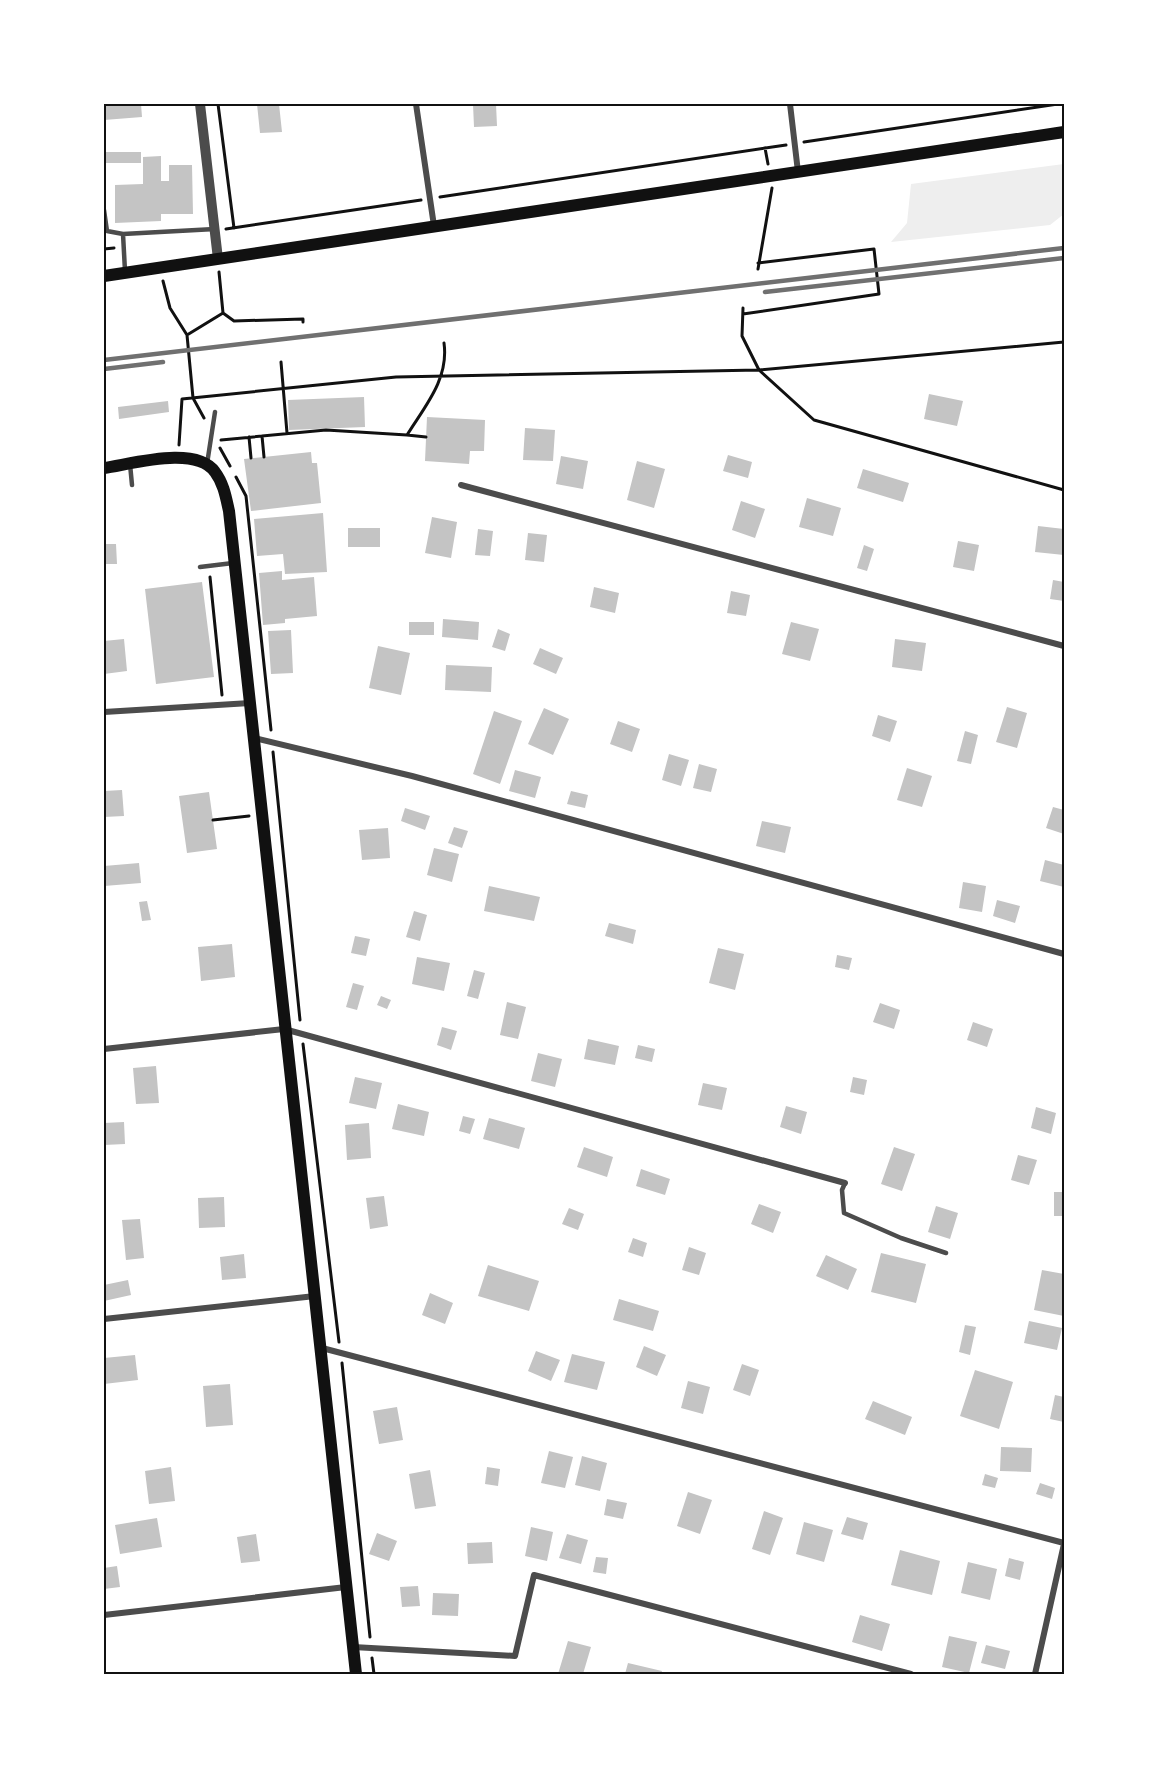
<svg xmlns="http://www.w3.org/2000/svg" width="1168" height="1778" viewBox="0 0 1168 1778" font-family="'Open Sans',sans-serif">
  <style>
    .green { fill: #eee }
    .building { fill: #c4c4c4 }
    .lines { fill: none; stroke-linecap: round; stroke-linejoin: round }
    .path { stroke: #111; stroke-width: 3 }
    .service { stroke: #4c4c4c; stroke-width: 4.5 }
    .minor { stroke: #4c4c4c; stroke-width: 6 }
    .tertiary { stroke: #4c4c4c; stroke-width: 10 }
    .secondary { stroke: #111; stroke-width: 12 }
    .rail { stroke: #707070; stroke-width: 4.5 }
    .neatline { fill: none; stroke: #111; stroke-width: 2 }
  </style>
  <rect width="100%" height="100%" fill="#fff"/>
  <path class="green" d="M1064,164v50l-14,11 -159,17 16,-19 4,-39z"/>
  <path class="building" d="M104,104h37l1,13 -38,3z
    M257,104h22l3,28 -22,1z
    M473,104h23l1,22 -23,1z
    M104,152h37v11h-37z
    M161,156v25h8v-16h23l1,49h-32v7l-46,2v-38l28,-1v-27z
    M929,394l34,7 -6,25 -33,-7z
    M364,397l1,30 -76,3 -1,-30z
    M168,401l1,11 -50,7 -1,-12z
    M427,417l58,3 -1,31h-14l-1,13 -44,-3z
    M525,428l30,2 -2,31 -30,-1z
    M311,452l1,11h5l4,40 -70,8 -7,-52z
    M728,455l24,7 -4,16 -25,-7z
    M561,456l27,5 -5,28 -27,-5z
    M637,461l28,8 -11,39 -27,-8z
    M863,469l46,14 -6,19 -46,-14z
    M807,498l34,10 -8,28 -34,-9z
    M741,501l24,8 -10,29 -23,-8z
    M323,513l4,59 -42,2 -2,-20 -26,2 -3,-37z
    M432,517l25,5 -6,36 -26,-5z
    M1038,526l26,3v26l-29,-3z
    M348,528h32v19h-32z
    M478,529l15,2 -3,25 -15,-1z
    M528,533l19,2 -3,27 -19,-2z
    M958,541l21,4 -5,26 -21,-4z
    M104,544h12l1,20h-13z
    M864,545l10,4 -7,22 -10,-3z
    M282,571v9l32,-3 3,39 -32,3v4l-22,2 -4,-52z
    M1053,580l11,2v19l-14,-2z
    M202,582l12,95 -58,7 -11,-95z
    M594,587l25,6 -4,20 -25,-6z
    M731,591l19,4 -4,21 -19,-3z
    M443,619l36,3 -1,18 -36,-3z
    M409,622h25v13h-25z
    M791,622l28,7 -9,32 -28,-7z
    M498,629l12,5 -5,17 -13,-4z
    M291,630l2,43 -22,1 -3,-43z
    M124,639l3,32 -23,3v-33z
    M895,639l31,4 -4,28 -30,-4z
    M378,646l32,7 -9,42 -32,-7z
    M540,648l23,10 -7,16 -23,-10z
    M446,665l46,2 -1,25 -46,-2z
    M1007,707l20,6 -10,35 -21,-6z
    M544,708l25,11 -16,36 -25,-11z
    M494,711l28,10 -22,63 -27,-10z
    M878,715l19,6 -7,21 -18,-6z
    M618,721l22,8 -8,23 -22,-8z
    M965,731l13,4 -7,29 -14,-3z
    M669,754l20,6 -8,26 -19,-6z
    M699,764l18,5 -6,23 -18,-4z
    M907,768l25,8 -10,31 -25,-7z
    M515,770l26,7 -6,21 -26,-7z
    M122,790l2,26 -20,1v-26z
    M571,791l17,4 -3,13 -18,-4z
    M209,792l8,57 -30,4 -8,-57z
    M1053,807l11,3v24l-18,-6z
    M405,808l25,8 -5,14 -24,-9z
    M762,821l29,6 -6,26 -29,-7z
    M454,827l14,4 -6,17 -14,-5z
    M388,828l2,30 -28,2 -3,-30z
    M434,848l25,6 -7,28 -25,-7z
    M1045,860l19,5v22l-24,-6z
    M139,863l2,20 -37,3v-20z
    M963,882l23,4 -4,26 -23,-4z
    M489,886l51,11 -6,24 -50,-10z
    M997,900l23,6 -5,17 -22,-7z
    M147,901l4,19 -9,1 -3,-19z
    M414,911l13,4 -7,26 -14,-4z
    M609,923l27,7 -3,14 -28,-8z
    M355,936l15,3 -4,17 -15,-3z
    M232,944l3,33 -34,4 -3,-34z
    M718,948l26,6 -9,36 -26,-7z
    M837,955l15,3 -3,12 -14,-3z
    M417,957l33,6 -6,28 -32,-7z
    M474,970l11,3 -7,26 -11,-3z
    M353,983l11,3 -7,24 -11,-3z
    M381,996l10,4 -4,9 -10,-4z
    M507,1002l19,5 -8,32 -18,-4z
    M880,1003l20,7 -6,19 -21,-7z
    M973,1022l20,7 -6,18 -20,-7z
    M442,1027l15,4 -6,19 -14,-5z
    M588,1039l31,7 -4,19 -31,-6z
    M638,1045l17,4 -3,13 -17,-4z
    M538,1053l24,6 -7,28 -24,-6z
    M156,1066l3,37 -23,1 -3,-36z
    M355,1077l27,6 -6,26 -27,-6z
    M853,1077l14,3 -3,15 -14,-3z
    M703,1083l24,5 -5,22 -24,-5z
    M398,1104l31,8 -5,24 -32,-7z
    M786,1106l21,6 -6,22 -21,-7z
    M1036,1107l20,6 -5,21 -20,-6z
    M463,1116l12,3 -5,15 -11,-3z
    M489,1118l36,10 -6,21 -36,-10z
    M124,1122l1,22 -21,1v-22z
    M369,1123l2,35 -24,2 -2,-35z
    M584,1147l29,10 -6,20 -30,-10z
    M894,1147l21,7 -13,37 -21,-7z
    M1018,1155l19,5 -8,25 -18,-5z
    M641,1169l29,10 -5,16 -29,-9z
    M1054,1192h10v24h-10z
    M384,1196l4,30 -18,3 -4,-31z
    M224,1197l1,30 -26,1 -1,-30z
    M759,1204l22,8 -8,21 -22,-9z
    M936,1206l22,7 -8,26 -22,-7z
    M569,1208l15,6 -6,16 -16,-6z
    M140,1219l4,39 -18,2 -4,-40z
    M633,1238l14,5 -4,14 -15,-5z
    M689,1247l17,6 -7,22 -17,-5z
    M881,1253l45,11 -10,39 -45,-11z
    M244,1254l2,24 -24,2 -2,-23z
    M826,1255l31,14 -9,21 -32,-14z
    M488,1265l51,16 -10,30 -51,-15z
    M1042,1270l22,4v42l-30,-6z
    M128,1280l3,15 -27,6v-16z
    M430,1293l23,10 -8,21 -23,-9z
    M619,1299l40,12 -6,20 -40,-11z
    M1029,1321l33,7 -5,22 -33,-7z
    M965,1325l11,2 -6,28 -11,-3z
    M644,1346l22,9 -9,21 -21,-9z
    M536,1351l24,9 -9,21 -23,-10z
    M572,1354l33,8 -8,28 -33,-8z
    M135,1355l3,25 -34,4v-26z
    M742,1364l17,6 -9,26 -17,-6z
    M975,1370l38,12 -14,47 -39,-13z
    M688,1381l22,6 -7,27 -22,-6z
    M230,1384l3,41 -27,2 -3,-41z
    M1055,1395l9,2v25l-14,-3z
    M873,1401l39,16 -7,18 -40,-16z
    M397,1407l6,33 -24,4 -6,-33z
    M1001,1447l31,1 -1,24 -31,-1z
    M549,1451l24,6 -8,31 -24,-5z
    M582,1456l25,7 -7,28 -25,-6z
    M171,1467l4,34 -26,3 -4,-33z
    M487,1467l13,2 -2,17 -13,-2z
    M430,1470l6,36 -21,3 -6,-35z
    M985,1474l13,4 -3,10 -13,-3z
    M1040,1483l15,5 -3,11 -16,-5z
    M688,1492l24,8 -12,34 -23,-8z
    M607,1499l20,4 -4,16 -19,-4z
    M764,1511l19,7 -13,37 -18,-6z
    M847,1517l21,6 -5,17 -22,-6z
    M157,1518l5,29 -42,7 -5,-29z
    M804,1522l29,8 -9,32 -28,-8z
    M531,1527l22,5 -6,29 -22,-5z
    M377,1533l20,8 -8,20 -20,-7z
    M256,1534l4,27 -19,2 -4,-26z
    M567,1534l21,6 -7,24 -22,-6z
    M492,1542l1,21 -25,1 -1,-21z
    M900,1550l40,11 -8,34 -41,-10z
    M596,1557l12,1 -2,16 -13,-2z
    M1009,1558l15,4 -4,18 -15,-4z
    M968,1562l29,7 -7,31 -29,-7z
    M117,1566l3,21 -16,2v-21z
    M418,1586l2,20 -18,1 -2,-20z
    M433,1593l26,1 -1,22 -26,-1z
    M860,1615l30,9 -8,27 -30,-9z
    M949,1636l28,6 -8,31 -27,-6z
    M568,1641l23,6 -8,27h-25z
    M986,1645l24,6 -5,18 -24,-6z
    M628,1663l34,8 -1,3h-36z"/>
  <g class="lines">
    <path class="path" d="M218,104l16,124
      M804,142l254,-38
      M765,148l3,16
      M440,197l346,-52
      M226,229l195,-29
      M104,249l10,-1
      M758,269l14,-81
      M219,272l4,41 11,8 69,-2v3
      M163,281l7,27 17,27 6,63 11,20
      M743,308l-1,28 17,34 55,50 250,70
      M743,314l136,-20 -5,-45 -116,14
      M187,335l36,-22
      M281,362l6,71
      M407,435l19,2
      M262,436l2,21
      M249,437l2,21
      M221,440l105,-10 81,5c18,-29 42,-56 37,-92
      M179,445l3,-46 214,-22 363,-7 305,-28
      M220,448l10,18
      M236,477l10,19 25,234
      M210,577l12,118
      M273,752l27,268
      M213,820l36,-4
      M303,1044l36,298
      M342,1363l28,274
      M372,1658l2,16"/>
    <path class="service" d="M104,210l3,21 16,3
      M125,271l-2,-37 92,-5
      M130,464l2,21
      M207,464l8,-52
      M200,567l33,-4
      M845,1183l-3,7 2,23 57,25 45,15"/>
    <path class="minor" d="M416,104l18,122
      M790,104l8,68
      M461,485l603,161
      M104,712l146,-9
      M254,738l158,38 652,178
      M104,1049l180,-20 561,154
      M104,1319l211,-23
      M322,1348l742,195
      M104,1615l242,-28
      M353,1647l162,9 19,-81 377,99
      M1035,1674l29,-130"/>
    <path class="tertiary" d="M200,104l18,155"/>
    <path class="secondary" d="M104,276l960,-144
      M104,468c28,-4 92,-23 111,4 9,12 11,26 14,39l127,1163"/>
    <path class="rail" d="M765,292l299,-34
      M104,360l960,-112
      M104,369l59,-7"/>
  </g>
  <rect width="1168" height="1778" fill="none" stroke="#ffffff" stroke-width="210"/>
  <rect x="105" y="105" width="958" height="1568" class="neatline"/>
</svg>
